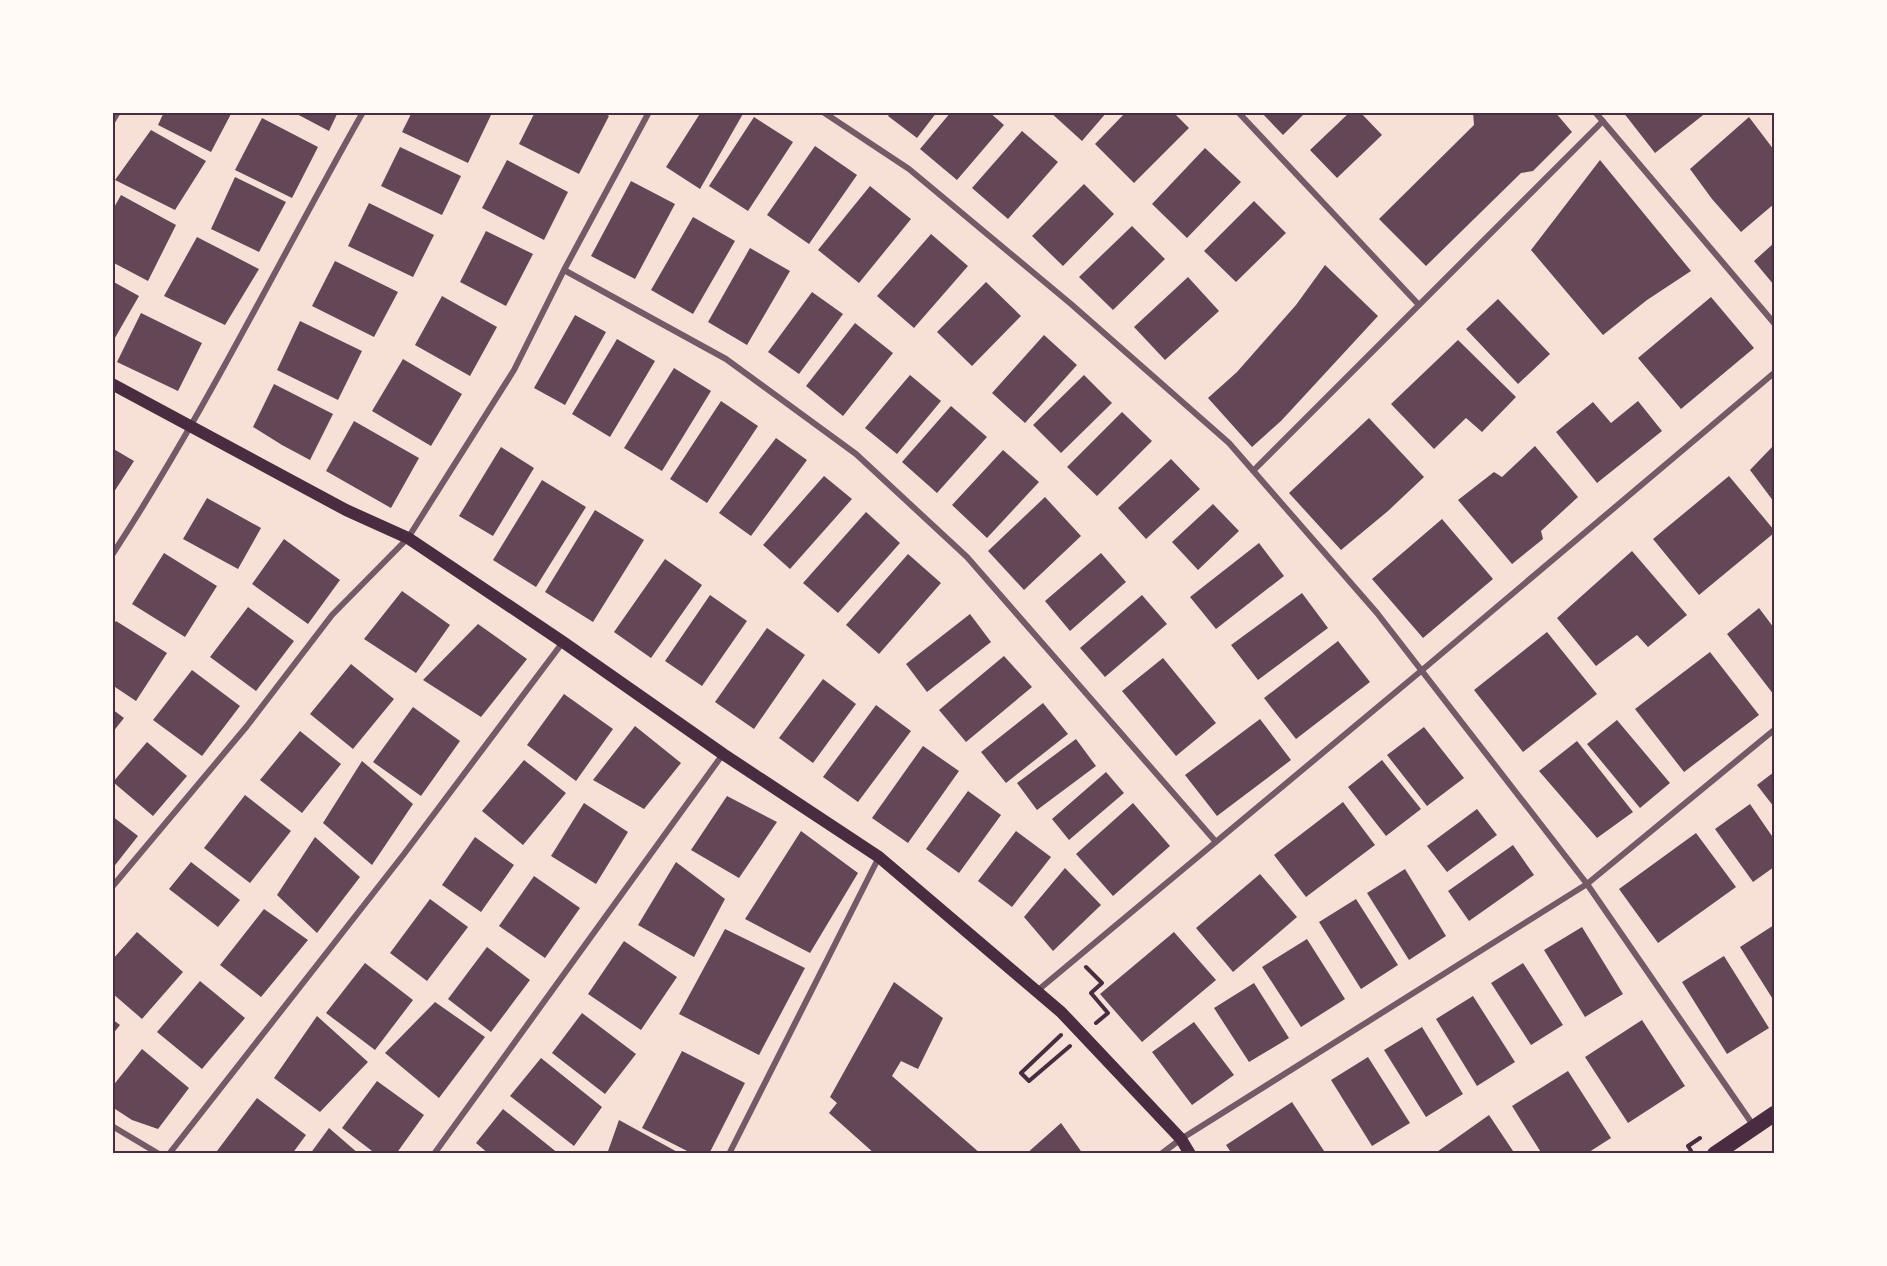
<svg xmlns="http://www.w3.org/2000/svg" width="1887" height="1266" viewBox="0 0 1887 1266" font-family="Overpass,sans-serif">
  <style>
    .building { fill: #644757 }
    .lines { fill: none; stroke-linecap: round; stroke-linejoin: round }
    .path { stroke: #4a2c40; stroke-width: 4 }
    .minor { stroke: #755966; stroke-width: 6 }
    .secondary { stroke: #4a2c40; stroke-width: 12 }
    .trunk { stroke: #4a2c40; stroke-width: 16 }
    .neatline { fill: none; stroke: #4a2c40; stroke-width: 2 }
  </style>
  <rect width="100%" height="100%" fill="#f7e1d7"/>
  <path class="building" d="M164,112h68l-21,40 -53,-27z
    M293,112h45l-9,19z
    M412,112h73l6,3 -23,48 -66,-31z
    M535,112h67l7,4 -30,58 -60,-30z
    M701,112h43l-44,77 -34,-22z
    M891,112h46l-20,26 -29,-22z
    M951,112h38l15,13 -47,55 -37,-31z
    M1050,112h57l-25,29z
    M1126,112h47l16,16 -55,55 -39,-39z
    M1261,112h45l-23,23z
    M1350,112h10l22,23 -45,43 -27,-28z
    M1473,112h82l17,20 -39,39 -12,2 -95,93 -47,-47 95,-94z
    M1623,112h84l-52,41z
    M754,117l39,25 -45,69 -39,-25z
    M1749,117l25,33v54l-33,28 -29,-33 -22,-30z
    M262,118l56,29 -26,51 -57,-28z
    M151,130l55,31 -31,49 -60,-30z
    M1022,131l36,31 -50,57 -36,-31z
    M815,146l42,29 -48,69 -42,-29z
    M400,147l61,29 -19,39 -61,-29z
    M1205,148l36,34 -54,56 -35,-34z
    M507,160l61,32 -24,48 -62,-32z
    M1600,160l91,111 -44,29 -44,35 -72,-85z
    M235,177l51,25 -27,50 -48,-23z
    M631,181l44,23 -40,75 -44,-23z
    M1084,184l30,30 -51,52 -31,-30z
    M870,186l41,33 -52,64 -41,-33z
    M121,195l55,30 -28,56 -36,-19v-51z
    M1254,201l32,32 -50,49 -32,-31z
    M369,203l65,32 -21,42 -65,-31z
    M693,217l42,24 -42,73 -42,-24z
    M1132,226l33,33 -52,51 -34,-33z
    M486,231l47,23 -27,52 -46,-24z
    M931,234l37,32 -54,62 -37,-32z
    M197,237l62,32 -34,56 -61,-29z
    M1774,243v42l-20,-24z
    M750,248l40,23 -43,74 -39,-23z
    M335,261l63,31 -24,45 -62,-31z
    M1325,265l53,51 -97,105 -29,26 -44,-49 29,-26 59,-67z
    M1188,277l31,34 -54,49 -31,-33z
    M112,281l27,15 -27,47z
    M986,282l35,34 -49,50 -35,-34z
    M812,292l31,22 -44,60 -31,-22z
    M442,296l55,31 -27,49 -55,-31z
    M1711,297l43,51 -73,61 -43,-51z
    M1498,299l52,55 -32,30 -52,-55z
    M141,313l61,30 -24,48 -61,-29z
    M575,315l31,17 -41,73 -31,-17z
    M300,321l62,30 -24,49 -61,-30z
    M855,323l38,30 -50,63 -37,-30z
    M1044,335l33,30 -52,58 -33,-30z
    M617,339l38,22 -45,76 -38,-23z
    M1458,340l58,57 -34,35 -16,-14 -32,31 -43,-45z
    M403,359l59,35 -31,52 -59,-35z
    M674,368l37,23 -49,80 -38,-23z
    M910,375l31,26 -44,53 -32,-26z
    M1084,375l28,28 -51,50 -28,-28z
    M274,384l59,30 -23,46 -28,-15 -29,-18z
    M721,401l37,25 -51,77 -37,-24z
    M1638,401l24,30 -65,52 -41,-51 37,-30 18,21z
    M951,406l36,31 -50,56 -35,-31z
    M1122,412l30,29 -55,55 -30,-29z
    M1369,418l55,59 -36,34 -47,39 -52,-57z
    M354,421l65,37 -28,50 -65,-37z
    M776,438l31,22 -56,76 -32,-23z
    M1774,445v57l-24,-32z
    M1535,446l43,51 -37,34 2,8 -31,25 -54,-64 36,-28 8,5z
    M501,447l33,21 -41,68 -34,-20z
    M112,448l22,13 -22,34z
    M1003,450l36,32 -52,56 -35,-33z
    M1171,459l29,30 -54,50 -28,-31z
    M824,476l28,23 -62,70 -27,-24z
    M1729,476l45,54v3l-75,62 -46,-56z
    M542,480l44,27 -50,80 -43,-27z
    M1045,497l36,39 -57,54 -36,-39z
    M207,498l54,30 -23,41 -55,-30z
    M1213,504l26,27 -41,39 -26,-28z
    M595,510l49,30 -51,82 -48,-30z
    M866,512l34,31 -62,70 -35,-30z
    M1442,519l51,60 -70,59 -51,-59z
    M284,539l56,41 -32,44 -56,-40z
    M1259,543l25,33 -68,53 -26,-32z
    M1632,551l55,64 -39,32 -11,-12 -41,31 -39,-48z
    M164,553l53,33 -32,51 -53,-33z
    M1101,553l25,29 -56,49 -25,-30z
    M908,554l33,29 -62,71 -33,-29z
    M665,559l37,26 -51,73 -37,-26z
    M402,591l48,34 -34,48 -52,-34z
    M1302,593l26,35 -70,52 -27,-35z
    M710,595l37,26 -45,65 -37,-25z
    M1142,595l25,29 -62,53 -25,-29z
    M248,607l46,34 -38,50 -46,-34z
    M1759,608l15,20v67l-47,-61z
    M970,614l21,28 -64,50 -21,-28z
    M116,621l51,32 -31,48 -24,-16v-58z
    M478,624l49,35 -46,58 -58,-37z
    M767,628l38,27 -51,74 -39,-27z
    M1547,632l50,62 -74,58 -49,-62z
    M1338,641l32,41 -74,57 -32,-41z
    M1710,652l49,63 -75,57 -49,-63z
    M1004,656l28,31 -66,55 -27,-32z
    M1163,658l53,65 -40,33 -54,-65z
    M351,664l43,35 -41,50 -43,-35z
    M192,670l48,36 -38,50 -49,-36z
    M823,679l33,25 -43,59 -34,-25z
    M564,694l49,35 -37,52 -49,-36z
    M1043,703l25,31 -62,49 -25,-31z
    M876,705l35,26 -53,71 -35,-25z
    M413,707l47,34 -39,55 -48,-34z
    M112,709l12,9 -12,15z
    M1260,719l31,41 -74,56 -32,-41z
    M1617,720l53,63 -30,25 -53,-64z
    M635,726l46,37 -37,46 -51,-29z
    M1424,727l40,51 -37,28 -40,-51z
    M300,731l41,33 -39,49 -42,-33z
    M1076,739l20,27 -59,44 -20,-27z
    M1577,741l56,71 -36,26 -58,-67z
    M147,742l40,34 -34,40 -40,-34z
    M923,746l36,25 -51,72 -36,-25z
    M524,760l42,33 -43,52 -41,-34z
    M1382,760l39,49 -35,27 -38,-49z
    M362,761l51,43 -41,61 -49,-42z
    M1106,772l18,21 -55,47 -17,-21z
    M1774,772v35l-17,-22z
    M968,791l33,24 -42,58 -33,-24z
    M245,795l46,36 -41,52 -46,-35z
    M727,796l50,26 -38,56 -48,-28z
    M1343,802l32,43 -69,52 -32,-42z
    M584,803l44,29 -32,52 -45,-28z
    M1133,803l37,43 -57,50 -37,-42z
    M1750,804l24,35v28l-21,15 -38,-53z
    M1477,809l20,26 -50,37 -20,-26z
    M112,816l26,20 -26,33z
    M801,831l57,42 -48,80 -65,-34z
    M1016,831l35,26 -39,50 -34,-26z
    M1696,833l40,54 -78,56 -39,-54z
    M315,837l45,40 -43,56 -40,-38z
    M475,837l39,28 -33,47 -39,-27z
    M1513,845l21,30 -65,46 -21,-30z
    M191,862l49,38 -22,27 -49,-38z
    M676,862l49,37 -31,58 -56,-32z
    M1065,868l36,37 -48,46 -29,-34z
    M1405,869l41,67 -37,24 -42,-67z
    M1260,874l37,43 -64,55 -37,-44z
    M534,876l46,32 -35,50 -46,-32z
    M430,899l38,28 -41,54 -37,-28z
    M1356,899l42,66 -37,24 -42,-67z
    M264,909l44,31 -47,57 -41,-32z
    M1774,925v76l-34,-54z
    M1582,927l41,67 -38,23 -41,-67z
    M725,929l80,39 -46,87 -80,-41z
    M137,932l46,40 -41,47 -30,-26v-33z
    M1174,932l42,48 -74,62 -42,-48z
    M1307,939l38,60 -44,28 -39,-60z
    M624,941l53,36 -36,53 -53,-36z
    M487,947l43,33 -39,52 -43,-33z
    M1724,956l45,72 -42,26 -45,-72z
    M365,963l48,37 -38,50 -49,-37z
    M1523,963l40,62 -32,20 -40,-62z
    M200,981l45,37 -43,51 -45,-37z
    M894,982l49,36 -25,51 -17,-8 -9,15 89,78h-106l-46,-41 8,-10 -7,-6z
    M1254,983l35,55 -40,24 -35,-54z
    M1473,996l42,66 -38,24 -41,-67z
    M435,1002l50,35 -46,61 -54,-45z
    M582,1013l54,41 -31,40 -53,-41z
    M317,1016l51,46 -48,50 -46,-34z
    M112,1019l8,6 -8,10z
    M1642,1020l43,66 -57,37 -43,-66z
    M1194,1022l40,53 -42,30 -40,-53z
    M1422,1027l41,67 -37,23 -42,-67z
    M142,1049l47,39 -31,41 -26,-9 -20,-13v-20z
    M682,1051l63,32 -36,71h-16l-51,-26z
    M1368,1057l42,66 -38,23 -41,-66z
    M541,1058l61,49 -28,39 -64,-50z
    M1568,1071l43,67 -25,16h-44l-30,-48z
    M377,1081l47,34 -28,39h-20l-34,-26z
    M257,1098l49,37 -14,19h-71l-4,-3z
    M1292,1102l34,52h-94l-6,-9z
    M503,1109l56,45h-70l-13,-11z
    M1489,1115l26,39h-81z
    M619,1120l62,34h-74z
    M1061,1123l22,31h-57z
    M329,1128l30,26h-49z"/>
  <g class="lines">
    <path class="path" d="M1086,967l16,16 -11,10 17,20 -12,10
      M1061,1035l-40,38 8,8 41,-35
      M1693,1154l-5,-8 12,-8"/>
    <path class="minor" d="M823,112l86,57 162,135 158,139 148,170 210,271 166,241
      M1238,112l181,193
      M1595,112l179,211
      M112,122l6,-10
      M564,270l162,89 130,95 111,103 249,285
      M1253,471l350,-350
      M112,555c93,-142 167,-295 251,-443
      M112,887l135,-161 85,-111 76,-77 106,-168 50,-100 85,-158
      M1037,991l384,-320 353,-298
      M112,1126l47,28
      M169,1154l235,-300 159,-212
      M434,1154l289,-400
      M729,1154l150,-297
      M1161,1154l20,-15 406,-255 187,-154"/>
    <path class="secondary" d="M112,384l234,126 62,28 155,104 160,112 156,103 182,155 120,127 9,15"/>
    <path class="trunk" d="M1715,1154l59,-40"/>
  </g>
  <rect width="1887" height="1266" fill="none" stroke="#fffaf5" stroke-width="228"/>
  <rect x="114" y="114" width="1659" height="1038" class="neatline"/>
</svg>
